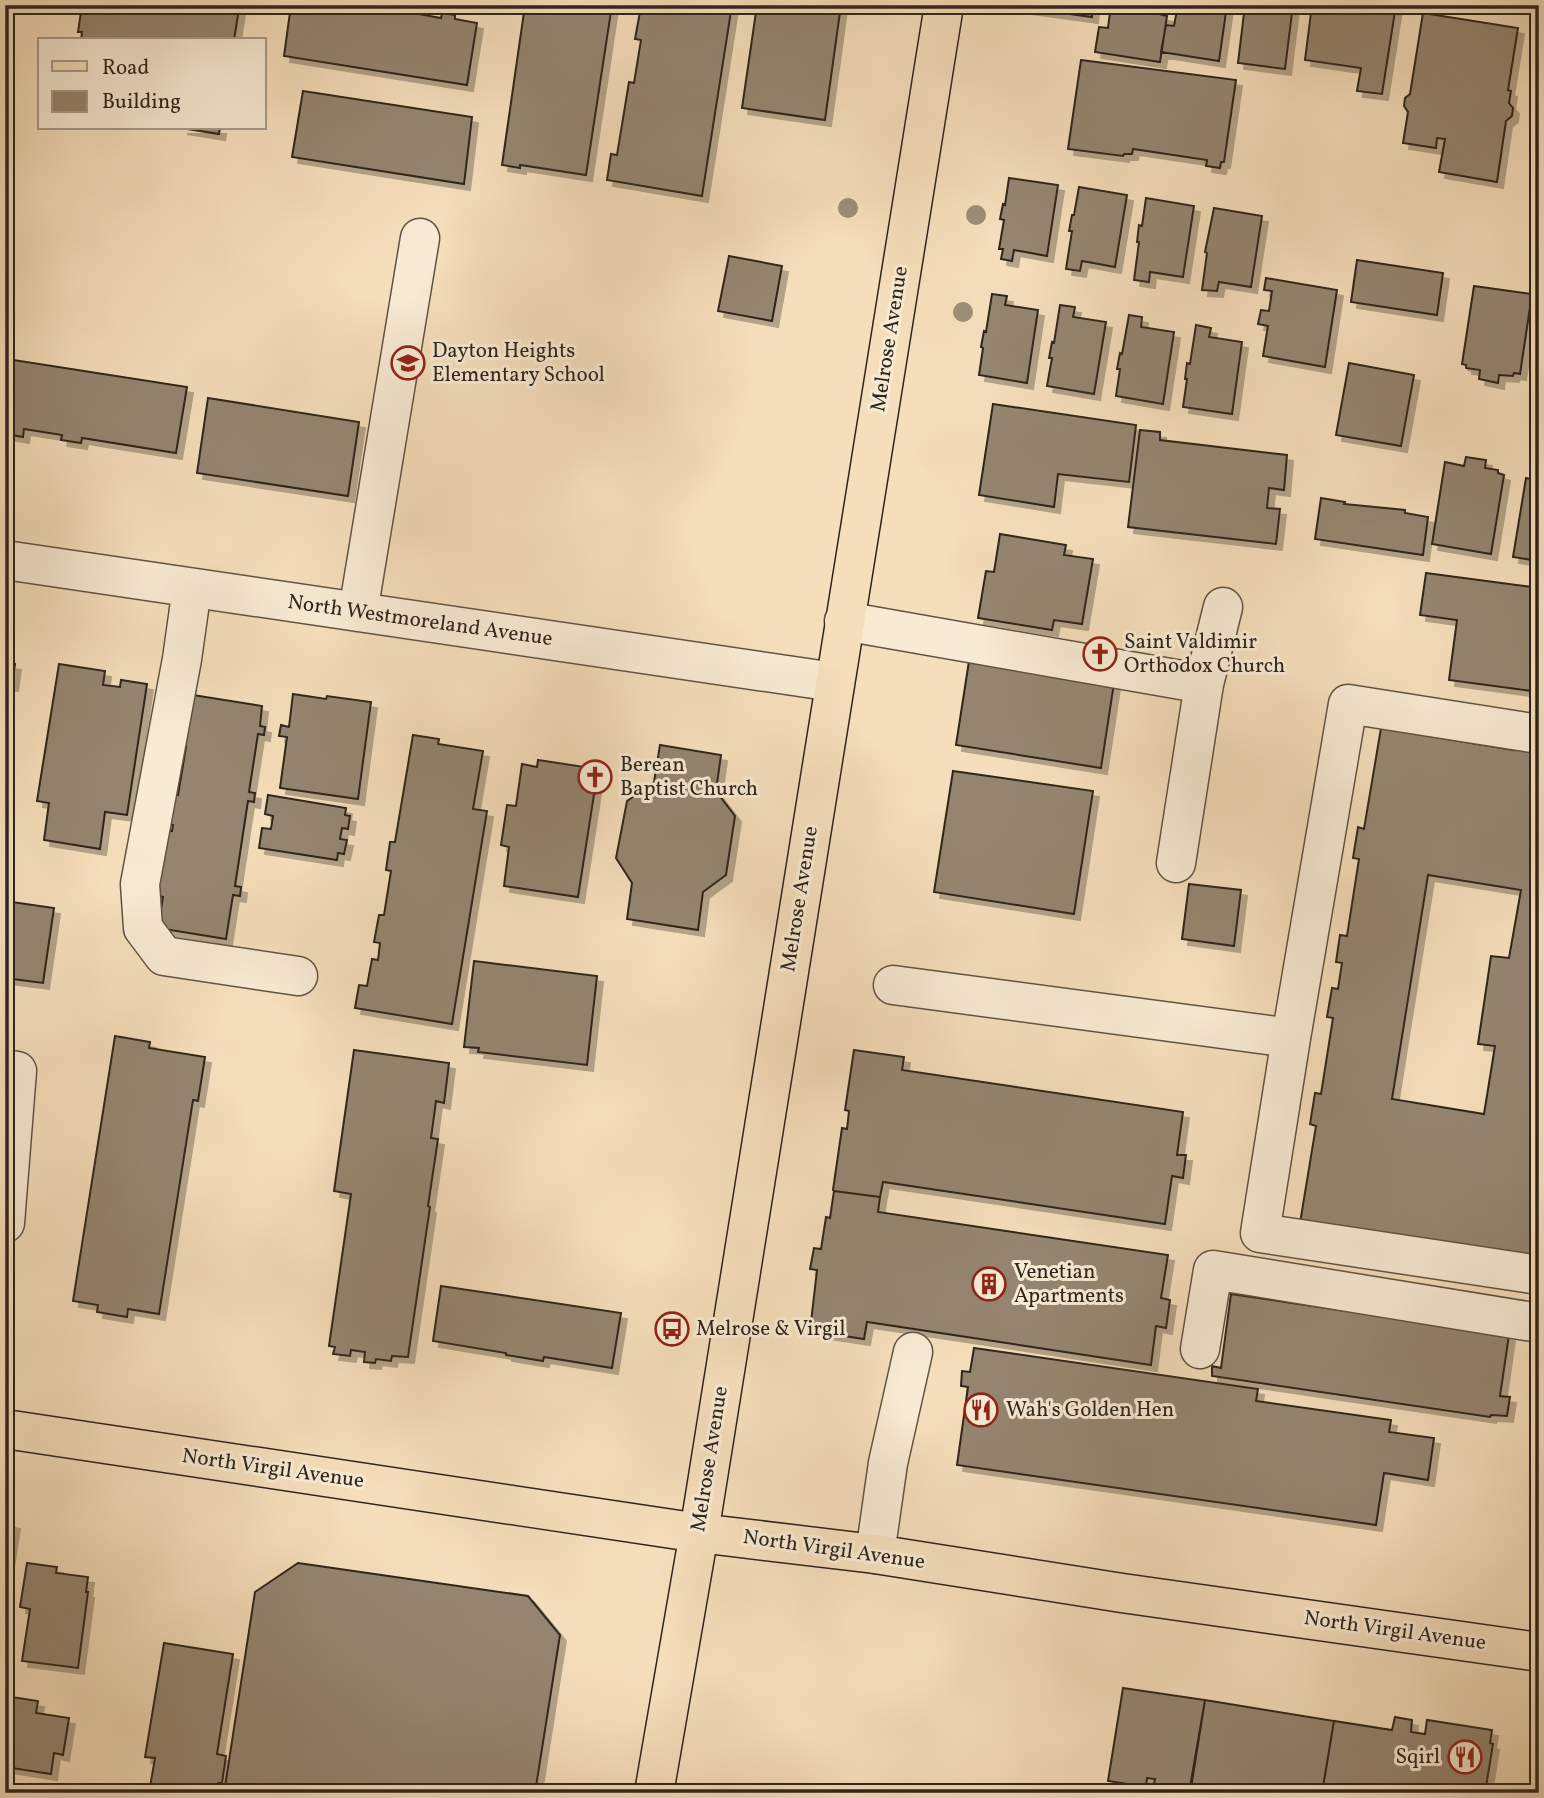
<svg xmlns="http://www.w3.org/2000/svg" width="1544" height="1798" viewBox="0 0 1544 1798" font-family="Vollkorn,serif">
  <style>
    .building { fill: #95856f; stroke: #2e251c; stroke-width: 2; fill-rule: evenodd; filter: url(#shadow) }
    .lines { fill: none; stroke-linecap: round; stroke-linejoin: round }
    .minor-casing { stroke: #605344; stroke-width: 41 }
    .major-casing { stroke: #2e251c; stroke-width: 41 }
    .minor { stroke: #f8ead3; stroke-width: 38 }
    .major { stroke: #f5debb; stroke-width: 38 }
    .tree { fill: #9e8e76 }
    .labels { text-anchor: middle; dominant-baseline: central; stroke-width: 6; stroke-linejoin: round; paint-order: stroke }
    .street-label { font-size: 21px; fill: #2e251c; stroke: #f8ead3 }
    .poi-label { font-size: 21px; fill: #2e251c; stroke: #f8ead3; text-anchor: start }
  </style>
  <defs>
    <filter id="shadow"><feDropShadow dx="6" dy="6" stdDeviation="0" flood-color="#0004"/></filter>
  </defs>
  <rect width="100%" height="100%" fill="#f5debb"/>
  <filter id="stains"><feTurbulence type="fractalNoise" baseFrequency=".00286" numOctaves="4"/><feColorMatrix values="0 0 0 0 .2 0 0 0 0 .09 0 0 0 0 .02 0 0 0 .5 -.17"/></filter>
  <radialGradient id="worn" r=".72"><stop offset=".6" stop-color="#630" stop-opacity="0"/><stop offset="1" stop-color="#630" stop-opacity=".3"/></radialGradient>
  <path class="building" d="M82,5h132l25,4 -5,31h-153l1,-8h-4z
    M291,5h75v2l32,4 1,-5 15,2 -1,5 28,5 1,-5 13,2v4l22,4 -10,62 -183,-29z
    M525,5h87l-26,170 -66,-10v3l-18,-3z
    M648,5h84l-30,191 -95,-16 4,-26 6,1 12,-73 5,1 7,-43 -6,-1 5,-27 6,1z
    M757,5h84l-16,115 -83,-12z
    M1025,5h68l-1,12 -67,-9z
    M1111,5h49l-1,9 8,2 -7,46 -65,-10 4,-25 9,1z
    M1178,5h49l-8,56 -58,-9 5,-27 8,1z
    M1245,5h48l-8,64 -47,-6z
    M1312,5h47l-1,2 15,1 1,-3h22l-14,89 -25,-3 4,-23 -56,-8z
    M1423,13l95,15 -10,62 3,1 -2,12 4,5 -1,8 -6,5 -9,61 -58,-10 6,-33 -8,-1 -1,10 -33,-5 5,-31 -4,-6 1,-8 5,-4z
    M1081,60l155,20 -12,82h-3l-1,6 -14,-2 1,-6 -74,-11 -1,5h-8l-1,2 -55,-7z
    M303,91l169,26 -8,67 -172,-27z
    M181,128h39l-1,6z
    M1009,178l49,7 -11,71 -33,-6 -2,11 -11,-2 2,-10h-4l5,-29 -4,-1 3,-15 2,1z
    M1079,187l48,8 -12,72 -33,-6 -2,10 -14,-2 6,-38h-3l3,-16h2z
    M1146,198l48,8 -11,71 -33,-5 -1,10 -15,-2 5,-38h-2l2,-17 3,1z
    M1214,208l48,8 -11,71 -32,-5 -2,9 -15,-1 5,-37 -2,-1z
    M729,256l53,10 -10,55 -54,-10z
    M1357,260l86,13 -6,42 -86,-13z
    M1266,278l71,12 -12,77 -62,-11 5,-30 -10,-2 3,-14 8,1 3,-20 -8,-1z
    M1474,286l58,8 -12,80 -6,-1 -1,3 -14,-1 -1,8 -19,-4 1,-9 -14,-2v-3l-4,-1z
    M992,294l15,2 -2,9 33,5 -11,73 -48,-8 4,-27 -2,-1 3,-16 2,1z
    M1060,305l15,2 -2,10 33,5 -12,72 -47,-8 5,-28h-3l3,-16 2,1z
    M1129,315l13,2 -1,10 33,5 -11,72 -47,-8 4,-27h-3l3,-16 2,1z
    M1196,325l15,3 -2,9 33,5 -10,72 -49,-7 4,-28h-2l2,-16 3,1z
    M7,359l180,28 -11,66 -94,-15 -1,5 -20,-3 1,-5 -38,-6 -1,8 -18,-3v-61z
    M1349,363l65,12 -13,71 -65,-11z
    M208,398l151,24 -11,74 -151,-23z
    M993,404l143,21 -7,57 -71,-8 -4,33 -75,-12z
    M1140,430l20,2v8l127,15 -3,35 -15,-2 -2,20 13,1 -4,35 -148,-17z
    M1466,457l20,3 -1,8 13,2v3l6,2 -13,79 -59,-10 13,-82 19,4z
    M1531,476l8,1v84l-26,-4 13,-79 4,1z
    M1321,498l24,4 -1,2 61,6v3l23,4 -5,38 -108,-16z
    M1000,534l66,11 -2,10 29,4 -11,65 -28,-4 -2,10 -74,-12 8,-47 8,1z
    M1426,573l113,15v104l-90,-12 8,-60 -37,-5z
    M969,661l145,22 -13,85 -145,-23z
    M5,663l10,1 -3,21 -4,-1 -3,20z
    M59,664l46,7 -2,14 17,2 1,-7 26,4 -20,131 -22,-3 -5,37 -56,-9 5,-37 -12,-2z
    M293,694l33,5 1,-3 44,6 -13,97 -78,-11 7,-51 -8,-1 2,-11 8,2z
    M193,695l69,11 -2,20 5,1 -1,8 -6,-1 -9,58 6,1 -1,9 -6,-1 -13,85 6,1 -1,9 -7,-1 -7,44 -68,-11 5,-31 -7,-2 9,-65 7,1 1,-6 -5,-1 5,-30 5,1 8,-48 -6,-1z
    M1381,728l133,22 2,-7 10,2 -1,6 14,3v475h-2l-5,31 -232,-37 16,-97 -6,-2 5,-31 6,1 12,-76 -6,-1 5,-29 6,1 4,-26 -6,-1 4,-27 7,1 12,-77 -6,-1 5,-31 6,2zM1428,875l93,15 -12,68 -18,-2 -13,88 17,2 -11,68 -92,-15z
    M413,735l26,4 -1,5 45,7 -10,58 14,2 -35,213 -97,-16 4,-23 8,1 5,-27 6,1 2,-17 -6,-1 5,-27h5l7,-44 -5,-1 4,-28h5z
    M660,745l61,10 -5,36 19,25 -9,59 -23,17 -5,38 -71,-11 5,-36 -16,-25 11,-57 27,-19z
    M538,760l60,9 -20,128 -74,-11 5,-39 -8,-2 6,-40 9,1 6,-42 15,3z
    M953,771l140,20 -19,123 -140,-22z
    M268,795l78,13 -1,7 5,1 -2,13 -6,-1 -2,11 7,1 -3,14 -6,-1 -1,7 -78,-12 3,-20 9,1 2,-13 -8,-2z
    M1189,884l52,6 -7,56 -52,-7z
    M5,901l49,7 -11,75 -38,-5z
    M474,961l123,15 -10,89 -109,-13 1,-4 -15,-1z
    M115,1036l35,6 -1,6 56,9 -7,44 -5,-1 -34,214 -31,-5 -1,8 -30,-5 1,-7 -25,-4z
    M354,1050l95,13 -5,40 -8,-2 -5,37 7,1 -10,67 2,1 -22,150 -16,-1 -1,5 -15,-2 -1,4 -11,-1 1,-10 -14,-2 -1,6 -17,-2 2,-7 -6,-1 22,-152 -17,-3z
    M854,1050l50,7 -2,13 281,42 -6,43h9l-3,23 -11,-2 -7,48 -282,-42 -3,15 -46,-6 -1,-1 9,-62 5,1 2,-18 -4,-1z
    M834,1191l46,6 -2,15 290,43 -7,43 9,2 -4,28 -10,-2 -5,39 -284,-43 -3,17 -54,-8 7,-61 -7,-1 4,-21 7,1 5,-32 4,1z
    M441,1286l180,27 -9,55 -68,-11 -1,4 -37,-6v-2l-73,-12z
    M1231,1294l278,41 -9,61 10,1 -3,19 -16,-1 -1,2 -278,-41v-10l9,2z
    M974,1348l284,41 -2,12 135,19 -2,12 45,6 -6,42 -44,-7 -8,52 -419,-60 11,-78 -7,-1 1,-15 8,1z
    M5,1521l9,2 -9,57z
    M27,1563l30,4 -1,6 32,4 -2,15h2l-10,76 -56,-7 8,-52 -10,-2z
    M298,1563l230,33 32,39 -25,158h-311l31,-201z
    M164,1643l69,11 -16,100 9,2 -4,27h-4l-1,10h-68l6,-35 -10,-1z
    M1123,1688l82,12 -16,93 -36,-5 2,-9 -8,-1 -1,9 -38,-6z
    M5,1696l33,5 -2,12 33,5 -6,37 -9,-2 -3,21 -46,-7z
    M1205,1700l129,21 -12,72h-104l-27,-5z
    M1395,1717l17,3 -1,12 14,2 2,-14 65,10 -2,13 3,1 -8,49h-163l12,-72 58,9z"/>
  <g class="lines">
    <defs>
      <path id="minor" d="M5,560l829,122
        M192,588l-10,71 -42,225 3,44 21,28 134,20
        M358,612l62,-374
        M844,621l360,63 -28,179
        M1204,684l19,-77
        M893,985l398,53 57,-334 191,30
        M1291,1038l-31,195 279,42
        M5,1069l12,2 -12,152
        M1200,1349l13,-79 326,53
        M875,1554l13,-91 25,-111"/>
      <path id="major" d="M5,1429l694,104 176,21 247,39 417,59
        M654,1793l45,-260 245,-1528"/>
    </defs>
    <use href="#minor" class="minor-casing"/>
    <use href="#major" class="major-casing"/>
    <use href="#minor" class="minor"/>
    <use href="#major" class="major"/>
  </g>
  <g class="tree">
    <circle cx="848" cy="208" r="10"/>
    <circle cx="976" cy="215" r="10"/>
    <circle cx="963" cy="312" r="10"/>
  </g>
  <defs>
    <symbol id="school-ring" viewBox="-11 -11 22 22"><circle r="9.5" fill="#f8ead3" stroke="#8f2418" stroke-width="1.5"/><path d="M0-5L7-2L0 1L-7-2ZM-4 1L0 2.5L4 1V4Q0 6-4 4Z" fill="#8f2418"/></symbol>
    <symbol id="church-ring" viewBox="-11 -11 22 22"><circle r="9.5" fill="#f8ead3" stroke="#8f2418" stroke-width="1.5"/><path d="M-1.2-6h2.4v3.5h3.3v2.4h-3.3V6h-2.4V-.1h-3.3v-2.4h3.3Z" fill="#8f2418"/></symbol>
    <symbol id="building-ring" viewBox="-11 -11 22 22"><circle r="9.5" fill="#f8ead3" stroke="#8f2418" stroke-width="1.5"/><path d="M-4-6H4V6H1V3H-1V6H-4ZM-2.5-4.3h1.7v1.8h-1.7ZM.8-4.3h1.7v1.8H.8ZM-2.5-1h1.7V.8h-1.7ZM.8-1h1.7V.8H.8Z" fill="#8f2418"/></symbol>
    <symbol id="bus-ring" viewBox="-11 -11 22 22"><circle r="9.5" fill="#f8ead3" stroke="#8f2418" stroke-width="1.5"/><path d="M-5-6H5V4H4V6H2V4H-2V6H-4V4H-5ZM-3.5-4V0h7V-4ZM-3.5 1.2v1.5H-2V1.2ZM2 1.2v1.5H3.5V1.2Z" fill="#8f2418"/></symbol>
    <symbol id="restaurant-ring" viewBox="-11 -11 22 22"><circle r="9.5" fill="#f8ead3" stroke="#8f2418" stroke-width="1.5"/><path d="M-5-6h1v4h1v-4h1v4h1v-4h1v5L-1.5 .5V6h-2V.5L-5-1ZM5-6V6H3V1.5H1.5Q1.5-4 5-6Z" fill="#8f2418"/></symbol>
  </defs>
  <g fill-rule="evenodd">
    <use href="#school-ring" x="389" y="344" width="38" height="38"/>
    <use href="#church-ring" x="1081" y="635" width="38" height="38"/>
    <use href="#church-ring" x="576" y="758" width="38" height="38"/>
    <use href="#building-ring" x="970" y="1265" width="38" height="38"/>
    <use href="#bus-ring" x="653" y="1310" width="38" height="38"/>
    <use href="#restaurant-ring" x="962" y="1391" width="38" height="38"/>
    <use href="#restaurant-ring" x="1446" y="1738" width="38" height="38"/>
  </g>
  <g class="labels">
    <g class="street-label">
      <text transform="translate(890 339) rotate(-81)">Melrose Avenue</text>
      <text transform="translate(420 621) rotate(8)">North Westmoreland Avenue</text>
      <text transform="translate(800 899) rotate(-81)">Melrose Avenue</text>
      <text transform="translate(710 1459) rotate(-81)">Melrose Avenue</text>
      <text transform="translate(273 1469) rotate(8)">North Virgil Avenue</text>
      <text transform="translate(834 1550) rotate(8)">North Virgil Avenue</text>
      <text transform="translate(1395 1631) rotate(8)">North Virgil Avenue</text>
    </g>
    <g class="poi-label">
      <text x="432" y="351">Dayton Heights<tspan x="432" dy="24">Elementary School</tspan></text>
      <text x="1124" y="642">Saint Valdimir<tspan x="1124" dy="24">Orthodox Church</tspan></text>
      <text x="620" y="765">Berean<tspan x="620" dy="24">Baptist Church</tspan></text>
      <text x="1014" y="1272">Venetian<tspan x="1014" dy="24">Apartments</tspan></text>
      <text x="696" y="1329">Melrose &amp; Virgil</text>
      <text x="1006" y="1410">Wah's Golden Hen</text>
      <text x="1440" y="1757" text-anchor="end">Sqirl</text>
    </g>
  </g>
  <rect width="1544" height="1798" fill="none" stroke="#f5debb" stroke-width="28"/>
  <rect x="7" y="7" width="1530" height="1784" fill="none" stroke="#2e251c" stroke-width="3.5"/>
  <rect x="14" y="14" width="1516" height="1770" fill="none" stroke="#2e251c" stroke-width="2"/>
  <rect x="38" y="38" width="228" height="91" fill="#f8ead3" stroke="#a79b8a" stroke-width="2"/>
  <rect x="52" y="61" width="35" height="10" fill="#f5debb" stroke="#a79b8a" stroke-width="2"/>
  <text x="102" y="74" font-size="21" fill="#2e251c">Road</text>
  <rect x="52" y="91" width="35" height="21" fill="#95856f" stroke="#a79b8a" stroke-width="2"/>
  <text x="102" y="108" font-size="21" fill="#2e251c">Building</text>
  <rect width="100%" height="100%" filter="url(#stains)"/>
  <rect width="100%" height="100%" fill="url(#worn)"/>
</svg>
